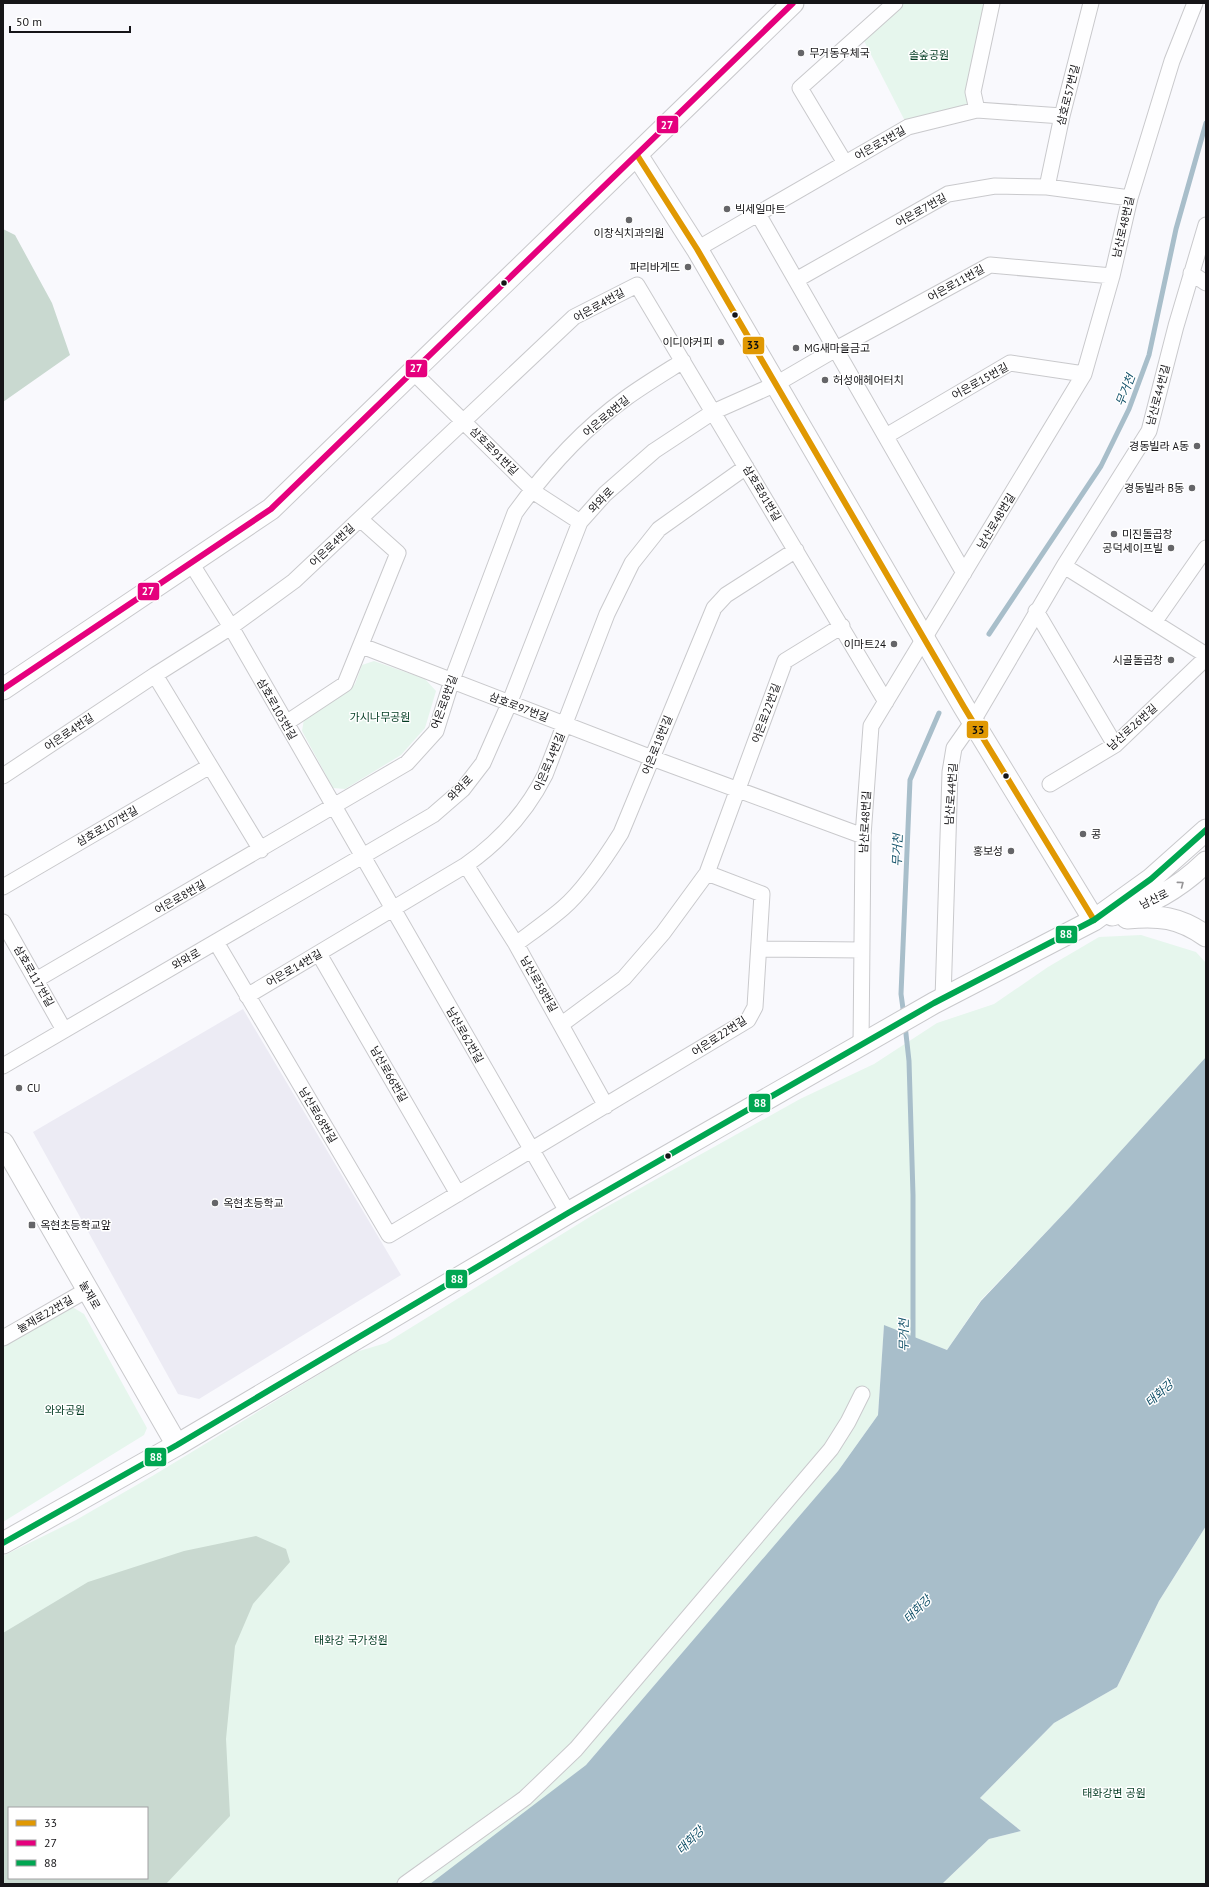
<svg xmlns="http://www.w3.org/2000/svg" width="1209" height="1887" viewBox="0 0 1209 1887" font-family="'PT Sans','Noto Sans KR',sans-serif">
  <style>
    .built { fill: #ecebf4 }
    .green { fill: #e6f6ed; fill-rule: evenodd }
    .forest { fill: #c9d9d0; fill-rule: evenodd }
    .water { fill: #a8beca }
    .lines { fill: none; stroke-linecap: round; stroke-linejoin: round }
    .stream { stroke: #a8beca; stroke-width: 5 }
    .street-casing { stroke: #c9c9cc; stroke-width: 17 }
    .secondary-casing { stroke: #c9c9cc; stroke-width: 23 }
    .street { stroke: #fefeff; stroke-width: 15 }
    .secondary { stroke: #fefeff; stroke-width: 21 }
    .bus-1-casing { stroke: #fff; stroke-width: 9 }
    .bus-2-casing { stroke: #fff; stroke-width: 9 }
    .bus-3-casing { stroke: #fff; stroke-width: 9 }
    .bus-1 { stroke: #e09802; stroke-width: 6 }
    .bus-2 { stroke: #e5007d; stroke-width: 6 }
    .bus-3 { stroke: #00a651; stroke-width: 6 }
    .oneway { stroke: #969597 }
    .poi-dot { fill: #656568; stroke: #fff; stroke-width: 1.5 }
    .bus-dot { fill: #161518; stroke: #fff; stroke-width: 1.5 }
    .labels { text-anchor: middle; dominant-baseline: central; stroke-width: 3; stroke-linejoin: round; paint-order: stroke }
    .poi-label { font-size: 11px; fill: #161518; stroke: #fff; text-anchor: start }
    .park-label { font-size: 11px; fill: #023b22; stroke: #fff }
    .street-label { font-size: 11px; fill: #161518; stroke: #fff }
    .water-label { font-size: 12px; font-style: italic; fill: #115068; stroke: #fff }
    .line-badge { stroke: #fff; stroke-width: 1.5 }
    .badge-label { font-size: 11px; text-anchor: middle; font-weight: bold; fill: #fff }
    .pale-badge-label { font-size: 11px; text-anchor: middle; font-weight: bold; fill: #111 }
  </style>
  <rect width="100%" height="100%" fill="#f9f9fd"/>
  <path class="built" d="M243,1009l158,266 -202,124 -21,-5 -145,-262z"/>
  <path class="green" d="M895,3h97l-15,107 -69,17 -47,-92z
    M374,661l51,18 11,12 -11,37 -24,27 -56,34 -12,-1 -31,-57 2,-12 42,-26 9,-9 7,-19z
    M1141,935l55,17 10,11v94l-137,151 -88,92 -34,50 -63,-24 -6,89 -40,56 -252,294 -151,119h-432v-328l73,-36 78,-45 202,-123 30,-9 215,-133 199,-111 74,-35 63,-41 57,-19 54,-37 51,-30zM9,1808h138v70h-138z
    M63,1308h11l10,6 63,114 -3,7 -141,87v-177z
    M1206,1526v358h-264l47,-45 32,-8 -41,-33 74,-75 63,-36 42,-86z"/>
  <path class="forest" d="M3,229l12,6 37,68 18,52 -67,47z
    M256,1536l30,13 4,13 -37,42 -18,42 -9,93 4,77 -64,68h-163v-251l85,-51 96,-31zM9,1808h138v70h-138z"/>
  <path class="water" d="M1206,1057v469l-47,75 -42,86 -63,36 -74,75 41,33 -32,8 -47,45h-512l156,-119 252,-294 40,-56 6,-90 63,25 34,-49 88,-93z"/>
  <g class="lines">
    <path class="stream" d="M989,634l112,-168 28,-57 20,-54 27,-126 30,-106
      M904,1016l-3,-22 9,-214 29,-67
      M905,1025l4,36 4,134v148"/>
    <defs>
      <path id="street" d="M977,110l-4,-18 19,-89
        M845,163l-45,-75 95,-85
        M1047,187l15,-71 29,-113
        M758,214l206,359
        M697,249l211,-122 69,-17 85,6
        M1191,273l15,10
        M796,280l152,-86 47,-8 52,1 83,11
        M413,372l124,122 43,28
        M886,436l124,-73 74,11
        M191,563l40,64 337,586
        M1064,566l142,89
        M1036,611l79,134
        M1155,621l51,-73
        M362,646l290,112 211,78
        M155,675l106,175
        M286,723l59,-39 53,-131 -38,-34
        M3,776l152,-101 76,-48 63,-46 280,-264 63,-32 249,417
        M1050,784l65,-39 91,-87
        M466,865l50,79 90,162
        M3,887l207,-121
        M3,922l61,108
        M216,942l173,293 359,-215 7,-13 7,-113 -55,-21
        M516,944c16,-12 32,-23 47,-36 21,-18 43,-51 58,-75l93,-225 12,-13 70,-45
        M759,949l103,1
        M319,954l139,240
        M36,980l371,-217 29,-32 16,-51 63,-167c31,-43 68,-84 111,-115 18,-13 38,-25 57,-37
        M247,996l219,-131c34,-24 61,-54 79,-90l62,-161 25,-51 27,-34 87,-62
        M943,999l7,-227 4,-24 19,-27 91,-155 85,-135 27,-105 30,-101
        M562,1024l62,-46 39,-45 44,-60 78,-212 57,-35
        M861,1046l2,-210 8,-110 213,-352 28,-98 18,-78 42,-137 23,-58
        M3,1066l430,-251 30,-26 20,-26 26,-59 71,-182 25,-28 49,-43 59,-39 63,-28 60,-35 154,-84 122,11
        M3,1338l84,-48
        M405,1884l120,-86 51,-49 255,-300 17,-27 14,-28"/>
      <path id="secondary" d="M637,155l60,94 267,458 130,213
        M3,689l268,-180 522,-506
        M1112,915c37,-10 66,-26 94,-53
        M1127,918c32,-3 52,-1 79,18
        M3,1143l174,302
        M3,1543l174,-98 391,-232 366,-210 160,-83 57,-41 55,-49"/>
    </defs>
    <use href="#street" class="street-casing"/>
    <use href="#secondary" class="secondary-casing"/>
    <use href="#street" class="street"/>
    <use href="#secondary" class="secondary"/>
    <defs>
      <path id="bus-1" d="M637,155l60,94 267,458 130,213"/>
      <path id="bus-2" d="M3,689l268,-180 522,-506"/>
      <path id="bus-3" d="M3,1543l174,-98 391,-232 366,-210 160,-83 57,-41 55,-49"/>
    </defs>
    <use href="#bus-1" class="bus-1-casing"/>
    <use href="#bus-2" class="bus-2-casing"/>
    <use href="#bus-3" class="bus-3-casing"/>
    <use href="#bus-1" class="bus-1"/>
    <use href="#bus-2" class="bus-2"/>
    <use href="#bus-3" class="bus-3"/>
  </g>
  <defs><path id="oneway-chevron" d="M-2-3.5L2.5 0L-2 3.5" fill="none" stroke-width="1.6" stroke-linecap="round" stroke-linejoin="round"/></defs>
  <use class="oneway" href="#oneway-chevron" transform="translate(1181 884) rotate(-37)"/>
  <g class="poi-dot">
    <circle cx="801" cy="53" r="4"/>
    <circle cx="727" cy="209" r="4"/>
    <circle cx="629" cy="220" r="4"/>
    <circle cx="688" cy="267" r="4"/>
    <circle cx="721" cy="342" r="4"/>
    <circle cx="796" cy="348" r="4"/>
    <circle cx="825" cy="380" r="4"/>
    <circle cx="1197" cy="446" r="4"/>
    <circle cx="1192" cy="488" r="4"/>
    <circle cx="1114" cy="534" r="4"/>
    <circle cx="1171" cy="548" r="4"/>
    <circle cx="894" cy="644" r="4"/>
    <circle cx="1171" cy="660" r="4"/>
    <circle cx="1083" cy="834" r="4"/>
    <circle cx="1011" cy="851" r="4"/>
    <circle cx="19" cy="1088" r="4"/>
    <circle cx="215" cy="1203" r="4"/>
    <rect x="28" y="1221" width="8" height="8" rx="2"/>
  </g>
  <g class="bus-dot">
    <circle cx="504" cy="283" r="3.5"/>
    <circle cx="735" cy="315" r="3.5"/>
    <circle cx="1006" cy="776" r="3.5"/>
    <circle cx="668" cy="1156" r="3.5"/>
  </g>
  <g class="labels">
    <g class="poi-label">
      <text x="809" y="53">무거동우체국</text>
      <text x="735" y="209">빅세일마트</text>
      <text x="629" y="233" text-anchor="middle">이창식치과의원</text>
      <text x="680" y="267" text-anchor="end">파리바게뜨</text>
      <text x="713" y="342" text-anchor="end">이디야커피</text>
      <text x="804" y="348">MG새마을금고</text>
      <text x="833" y="380">허성애헤어터치</text>
      <text x="1189" y="446" text-anchor="end">경동빌라 A동</text>
      <text x="1184" y="488" text-anchor="end">경동빌라 B동</text>
      <text x="1122" y="534">미진돌곱창</text>
      <text x="1163" y="548" text-anchor="end">공덕세이프빌</text>
      <text x="886" y="644" text-anchor="end">이마트24</text>
      <text x="1163" y="660" text-anchor="end">시골돌곱창</text>
      <text x="1091" y="834">콩</text>
      <text x="1003" y="851" text-anchor="end">홍보성</text>
      <text x="27" y="1088">CU</text>
      <text x="223" y="1203">옥현초등학교</text>
      <text x="40" y="1225">옥현초등학교앞</text>
    </g>
    <g class="park-label">
      <text x="929" y="55">솔숲공원</text>
      <text x="380" y="717">가시나무공원</text>
      <text x="65" y="1410">와와공원</text>
      <text x="351" y="1640">태화강 국가정원</text>
      <text x="1114" y="1793">태화강변 공원</text>
    </g>
    <g class="street-label">
      <text transform="translate(1068 95) rotate(-76)">삼호로57번길</text>
      <text transform="translate(880 143) rotate(-30)">어은로3번길</text>
      <text transform="translate(921 210) rotate(-29)">어은로7번길</text>
      <text transform="translate(1123 227) rotate(-77)">남산로48번길</text>
      <text transform="translate(956 283) rotate(-29)">어은로11번길</text>
      <text transform="translate(599 305) rotate(-29)">어은로4번길</text>
      <text transform="translate(980 381) rotate(-29)">어은로15번길</text>
      <text transform="translate(1158 395) rotate(-75)">남산로44번길</text>
      <text transform="translate(606 416) rotate(-40)">어은로8번길</text>
      <text transform="translate(494 451) rotate(45)">삼호로91번길</text>
      <text transform="translate(762 493) rotate(59)">삼호로81번길</text>
      <text transform="translate(601 500) rotate(-46)">와와로</text>
      <text transform="translate(996 521) rotate(-59)">남산로48번길</text>
      <text transform="translate(332 545) rotate(-43)">어은로4번길</text>
      <text transform="translate(444 702) rotate(-70)">어은로8번길</text>
      <text transform="translate(519 707) rotate(21)">삼호로97번길</text>
      <text transform="translate(277 709) rotate(60)">삼호로103번길</text>
      <text transform="translate(766 713) rotate(-70)">어은로22번길</text>
      <text transform="translate(1132 727) rotate(-42)">남산로26번길</text>
      <text transform="translate(69 732) rotate(-34)">어은로4번길</text>
      <text transform="translate(657 745) rotate(-68)">어은로18번길</text>
      <text transform="translate(549 762) rotate(-67)">어은로14번길</text>
      <text transform="translate(460 788) rotate(-46)">와와로</text>
      <text transform="translate(951 794) rotate(-86)">남산로44번길</text>
      <text transform="translate(865 822) rotate(-87)">남산로48번길</text>
      <text transform="translate(107 826) rotate(-30)">삼호로107번길</text>
      <text transform="translate(180 897) rotate(-30)">어은로8번길</text>
      <text transform="translate(1154 899) rotate(-26)">남산로</text>
      <text transform="translate(186 959) rotate(-30)">와와로</text>
      <text transform="translate(294 968) rotate(-30)">어은로14번길</text>
      <text transform="translate(34 976) rotate(60)">삼호로117번길</text>
      <text transform="translate(539 984) rotate(60)">남산로58번길</text>
      <text transform="translate(465 1035) rotate(60)">남산로62번길</text>
      <text transform="translate(719 1036) rotate(-33)">어은로22번길</text>
      <text transform="translate(389 1074) rotate(60)">남산로66번길</text>
      <text transform="translate(318 1115) rotate(59)">남산로68번길</text>
      <text transform="translate(90 1295) rotate(60)">눌재로</text>
      <text transform="translate(45 1314) rotate(-30)">눌재로22번길</text>
    </g>
    <g class="water-label">
      <text transform="translate(1125 390) rotate(-69)">무거천</text>
      <text transform="translate(897 850) rotate(-88)">무거천</text>
      <text transform="translate(903 1335) rotate(-90)">무거천</text>
      <text transform="translate(1159 1393) rotate(-42)">태화강</text>
      <text transform="translate(917 1609) rotate(-45)">태화강</text>
      <text transform="translate(690 1840) rotate(-45)">태화강</text>
    </g>
  </g>
  <g class="line-badge">
    <rect x="656" y="115" width="23" height="19" rx="4" fill="#e5007d"/>
    <rect x="742" y="336" width="23" height="19" rx="4" fill="#e09802"/>
    <rect x="405" y="359" width="23" height="19" rx="4" fill="#e5007d"/>
    <rect x="137" y="582" width="23" height="19" rx="4" fill="#e5007d"/>
    <rect x="966" y="720" width="23" height="19" rx="4" fill="#e09802"/>
    <rect x="1055" y="925" width="23" height="19" rx="4" fill="#00a651"/>
    <rect x="748" y="1093" width="23" height="20" rx="4" fill="#00a651"/>
    <rect x="445" y="1269" width="23" height="20" rx="4" fill="#00a651"/>
    <rect x="144" y="1447" width="23" height="20" rx="4" fill="#00a651"/>
  </g>
  <g class="badge-label">
    <text x="667" y="129">27</text>
    <text x="416" y="372">27</text>
    <text x="148" y="595">27</text>
    <text x="1066" y="938">88</text>
    <text x="760" y="1107">88</text>
    <text x="457" y="1283">88</text>
    <text x="156" y="1461">88</text>
  </g>
  <g class="pale-badge-label">
    <text x="753" y="349">33</text>
    <text x="978" y="734">33</text>
  </g>
  <rect width="1209" height="1887" fill="none" stroke="#161518" stroke-width="8"/>
  <rect x="8" y="1807" width="140" height="72" fill="#ffffff" stroke="#a2a1a3"/>
  <rect x="16" y="1820" width="20" height="6" fill="#e09802" stroke="#a2a1a3"/>
  <text x="44" y="1827" font-size="12" fill="#161518">33</text>
  <rect x="16" y="1840" width="20" height="6" fill="#e5007d" stroke="#a2a1a3"/>
  <text x="44" y="1847" font-size="12" fill="#161518">27</text>
  <rect x="16" y="1860" width="20" height="6" fill="#00a651" stroke="#a2a1a3"/>
  <text x="44" y="1867" font-size="12" fill="#161518">88</text>
  <path d="M10 26v6h120v-6" fill="none" stroke="#161518" stroke-width="2"/>
  <text x="16" y="26" font-size="12" fill="#161518" stroke="#ffffff" stroke-width="3" paint-order="stroke">50 m</text>
</svg>
